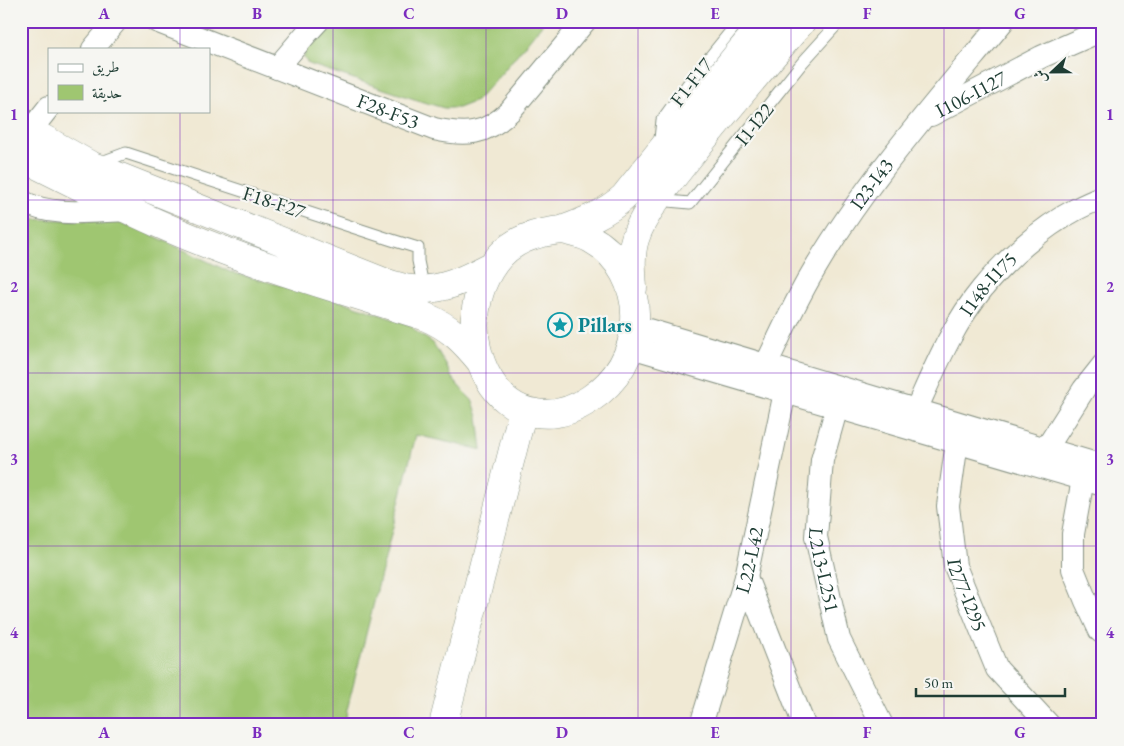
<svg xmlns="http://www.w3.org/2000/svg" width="1124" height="746" viewBox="0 0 1124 746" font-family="'EB Garamond',Amiri,serif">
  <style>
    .green { fill: #9fc671; stroke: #5f8252 }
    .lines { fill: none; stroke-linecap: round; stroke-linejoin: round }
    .service-casing { stroke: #889384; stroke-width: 13 }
    .minor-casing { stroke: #889384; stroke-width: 24 }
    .tertiary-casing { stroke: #889384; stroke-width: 29 }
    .service { stroke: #fff; stroke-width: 11 }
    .minor { stroke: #fff; stroke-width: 22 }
    .tertiary { stroke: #fff; stroke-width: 28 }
    .grid { fill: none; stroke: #7b2cbf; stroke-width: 1; stroke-opacity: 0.55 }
    .labels { text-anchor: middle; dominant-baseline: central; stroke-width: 4.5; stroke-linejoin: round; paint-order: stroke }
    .street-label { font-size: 20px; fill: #1f3d34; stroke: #f6f6f2 }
    .culture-label { font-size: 20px; font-weight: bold; fill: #0d838f; stroke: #f6f6f2; text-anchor: start }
    .neatline { fill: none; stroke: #7b2cbf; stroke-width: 2 }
    .grid-label { font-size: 16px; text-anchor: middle; font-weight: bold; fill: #7b2cbf }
  </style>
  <rect width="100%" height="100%" fill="#f6f6f2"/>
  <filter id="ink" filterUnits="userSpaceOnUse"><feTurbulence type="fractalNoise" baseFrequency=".02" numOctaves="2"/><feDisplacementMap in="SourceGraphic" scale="10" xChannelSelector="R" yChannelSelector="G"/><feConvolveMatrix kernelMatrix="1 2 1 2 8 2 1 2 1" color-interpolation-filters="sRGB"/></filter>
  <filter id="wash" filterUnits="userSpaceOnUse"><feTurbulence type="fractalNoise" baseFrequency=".0096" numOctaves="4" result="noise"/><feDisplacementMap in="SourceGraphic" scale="20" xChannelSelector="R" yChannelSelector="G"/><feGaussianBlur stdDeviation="1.12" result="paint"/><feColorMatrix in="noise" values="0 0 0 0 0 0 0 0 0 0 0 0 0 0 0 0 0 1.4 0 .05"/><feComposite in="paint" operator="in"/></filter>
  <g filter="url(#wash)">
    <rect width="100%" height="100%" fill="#f0e9d4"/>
    <path class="green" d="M332,21h213l-44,53 -25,27 -18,7h-14l-21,-6 -114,-38c-2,-2 -4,-4 -5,-6 -2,-9 21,-31 28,-37z
      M21,219l94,2 31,11 84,40 117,31 63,22 8,8 15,10 13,22 6,13 11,13 10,10 5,16 4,33 -66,-15 -69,275 -2,15h-324z"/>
  </g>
  <g filter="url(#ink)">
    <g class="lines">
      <defs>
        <path id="service" d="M661,142l-1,-3 2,-19 26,-36 51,-63
          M99,163l27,-10 266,87 26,8v13l6,29
          M657,200l33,3 112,-140 38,-42"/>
        <g id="minor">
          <path id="s1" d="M156,21l278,108c32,7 52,6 76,-18l75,-90"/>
          <path d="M93,49l23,-28"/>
          <path d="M277,68l29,-34 12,-13"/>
          <path id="s2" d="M931,115l110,-58 50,-22 12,-4"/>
          <path d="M30,131l19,-24"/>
          <path d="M21,201c32,17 71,10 106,9"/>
          <path d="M635,326l468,140"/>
          <path d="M631,347l472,138"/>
          <path id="s3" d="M766,365c15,-32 30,-65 48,-95 53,-90 123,-169 189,-249"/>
          <path id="s4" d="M837,407l-15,53 -6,77 23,102 43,86"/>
          <path id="s5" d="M916,410c19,-42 37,-86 66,-121 24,-30 59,-61 93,-79 9,-5 19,-9 28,-13"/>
          <path id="s6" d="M957,442l-9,64 7,60 42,103 52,56"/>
          <path d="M1046,449l38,-60 19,-24"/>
          <path d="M1083,479l-10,55v35l13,32 14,30 3,2"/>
          <path d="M746,577l58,148"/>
          <path id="s7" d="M701,725l45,-148 39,-185"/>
        </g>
        <path id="tertiary" d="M21,126l69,39 294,117c9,3 18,6 27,7 31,3 55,-10 82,-24
          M21,157c62,31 122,62 186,87 71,28 144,49 217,72 26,11 39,24 57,46
          M562,230c9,2 20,4 29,9 28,15 46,49 44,82 -2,33 -18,60 -45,78 -16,11 -35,17 -54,14 -42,-5 -65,-57 -61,-96 2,-23 10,-44 25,-61 16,-18 39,-24 62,-26z
          M562,230c22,-8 44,-17 62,-33l114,-143 28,-33
          M633,288c-1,-16 -3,-33 2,-49 7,-24 34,-57 50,-77 38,-48 77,-94 117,-141
          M443,725l80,-315"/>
      </defs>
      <use href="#service" class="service-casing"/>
      <use href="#minor" class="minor-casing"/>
      <use href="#tertiary" class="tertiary-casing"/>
      <use href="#service" class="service"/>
      <use href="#minor" class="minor"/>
      <use href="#tertiary" class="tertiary"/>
    </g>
  </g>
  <path class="grid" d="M180,21v28M333,21v704M486,21v704M638,21v704M791,21v704M944,21v704M180,111v614M21,200h1082M21,373h1082M21,546h1082"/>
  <defs>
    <symbol id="sight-ring" viewBox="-11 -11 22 22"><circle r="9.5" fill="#f6f6f2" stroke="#0f9aa8" stroke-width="1.5"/><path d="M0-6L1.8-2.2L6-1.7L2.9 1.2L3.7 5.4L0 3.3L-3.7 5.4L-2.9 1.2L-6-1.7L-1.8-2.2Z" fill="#0f9aa8"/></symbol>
  </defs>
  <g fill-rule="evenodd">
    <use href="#sight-ring" x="546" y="311" width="28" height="28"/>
  </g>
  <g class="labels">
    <g class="street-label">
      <text transform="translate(691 82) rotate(-52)">F1-F17</text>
      <text stroke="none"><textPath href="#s2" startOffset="45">I106-I127</textPath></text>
      <text stroke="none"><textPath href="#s1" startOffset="249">F28-F53</textPath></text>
      <text transform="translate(754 124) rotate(-51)">I1-I22</text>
      <text stroke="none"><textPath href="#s3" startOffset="210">I23-I43</textPath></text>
      <text transform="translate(274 202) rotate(18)">F18-F27</text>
      <text stroke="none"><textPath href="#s5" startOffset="146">I148-I175</textPath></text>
      <text stroke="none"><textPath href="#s7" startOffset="172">L22-L42</textPath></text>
      <text stroke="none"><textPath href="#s4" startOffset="166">L213-L251</textPath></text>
      <text stroke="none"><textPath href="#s6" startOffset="156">I277-I295</textPath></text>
    </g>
    <g class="culture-label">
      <text x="578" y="325">Pillars</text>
    </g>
  </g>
  <rect width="1124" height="746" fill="none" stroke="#f6f6f2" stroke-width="55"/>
  <rect x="48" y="48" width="162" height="65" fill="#f6f6f2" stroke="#a0aca6"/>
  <rect x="58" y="64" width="25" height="8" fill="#ffffff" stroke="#a0aca6"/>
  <text x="92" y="72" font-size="15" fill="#1f3d34">طريق</text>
  <rect x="58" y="85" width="25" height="15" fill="#9fc671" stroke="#a0aca6"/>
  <text x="92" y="98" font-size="15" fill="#1f3d34">حديقة</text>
  <g transform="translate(1052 72) rotate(248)" stroke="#f6f6f2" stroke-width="4" paint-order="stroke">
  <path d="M0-4L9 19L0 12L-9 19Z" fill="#1f3d34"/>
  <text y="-8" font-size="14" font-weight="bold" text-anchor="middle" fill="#1f3d34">ش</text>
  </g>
  <path d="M916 688v8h149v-8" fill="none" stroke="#1f3d34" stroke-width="2.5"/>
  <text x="924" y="688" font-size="15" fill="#1f3d34" stroke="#f6f6f2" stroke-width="4" paint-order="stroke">50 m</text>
  <rect x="28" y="28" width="1068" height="690" class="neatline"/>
  <g class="grid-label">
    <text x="104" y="19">A</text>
    <text x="257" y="19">B</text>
    <text x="409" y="19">C</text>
    <text x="562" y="19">D</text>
    <text x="715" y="19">E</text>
    <text x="867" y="19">F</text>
    <text x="1020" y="19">G</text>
    <text x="14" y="120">1</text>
    <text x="1110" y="120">1</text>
    <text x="14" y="292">2</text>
    <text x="1110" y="292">2</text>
    <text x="14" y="465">3</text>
    <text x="1110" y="465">3</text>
    <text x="14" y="638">4</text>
    <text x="1110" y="638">4</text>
    <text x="104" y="738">A</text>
    <text x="257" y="738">B</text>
    <text x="409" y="738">C</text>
    <text x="562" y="738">D</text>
    <text x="715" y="738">E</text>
    <text x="867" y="738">F</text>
    <text x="1020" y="738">G</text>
  </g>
</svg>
